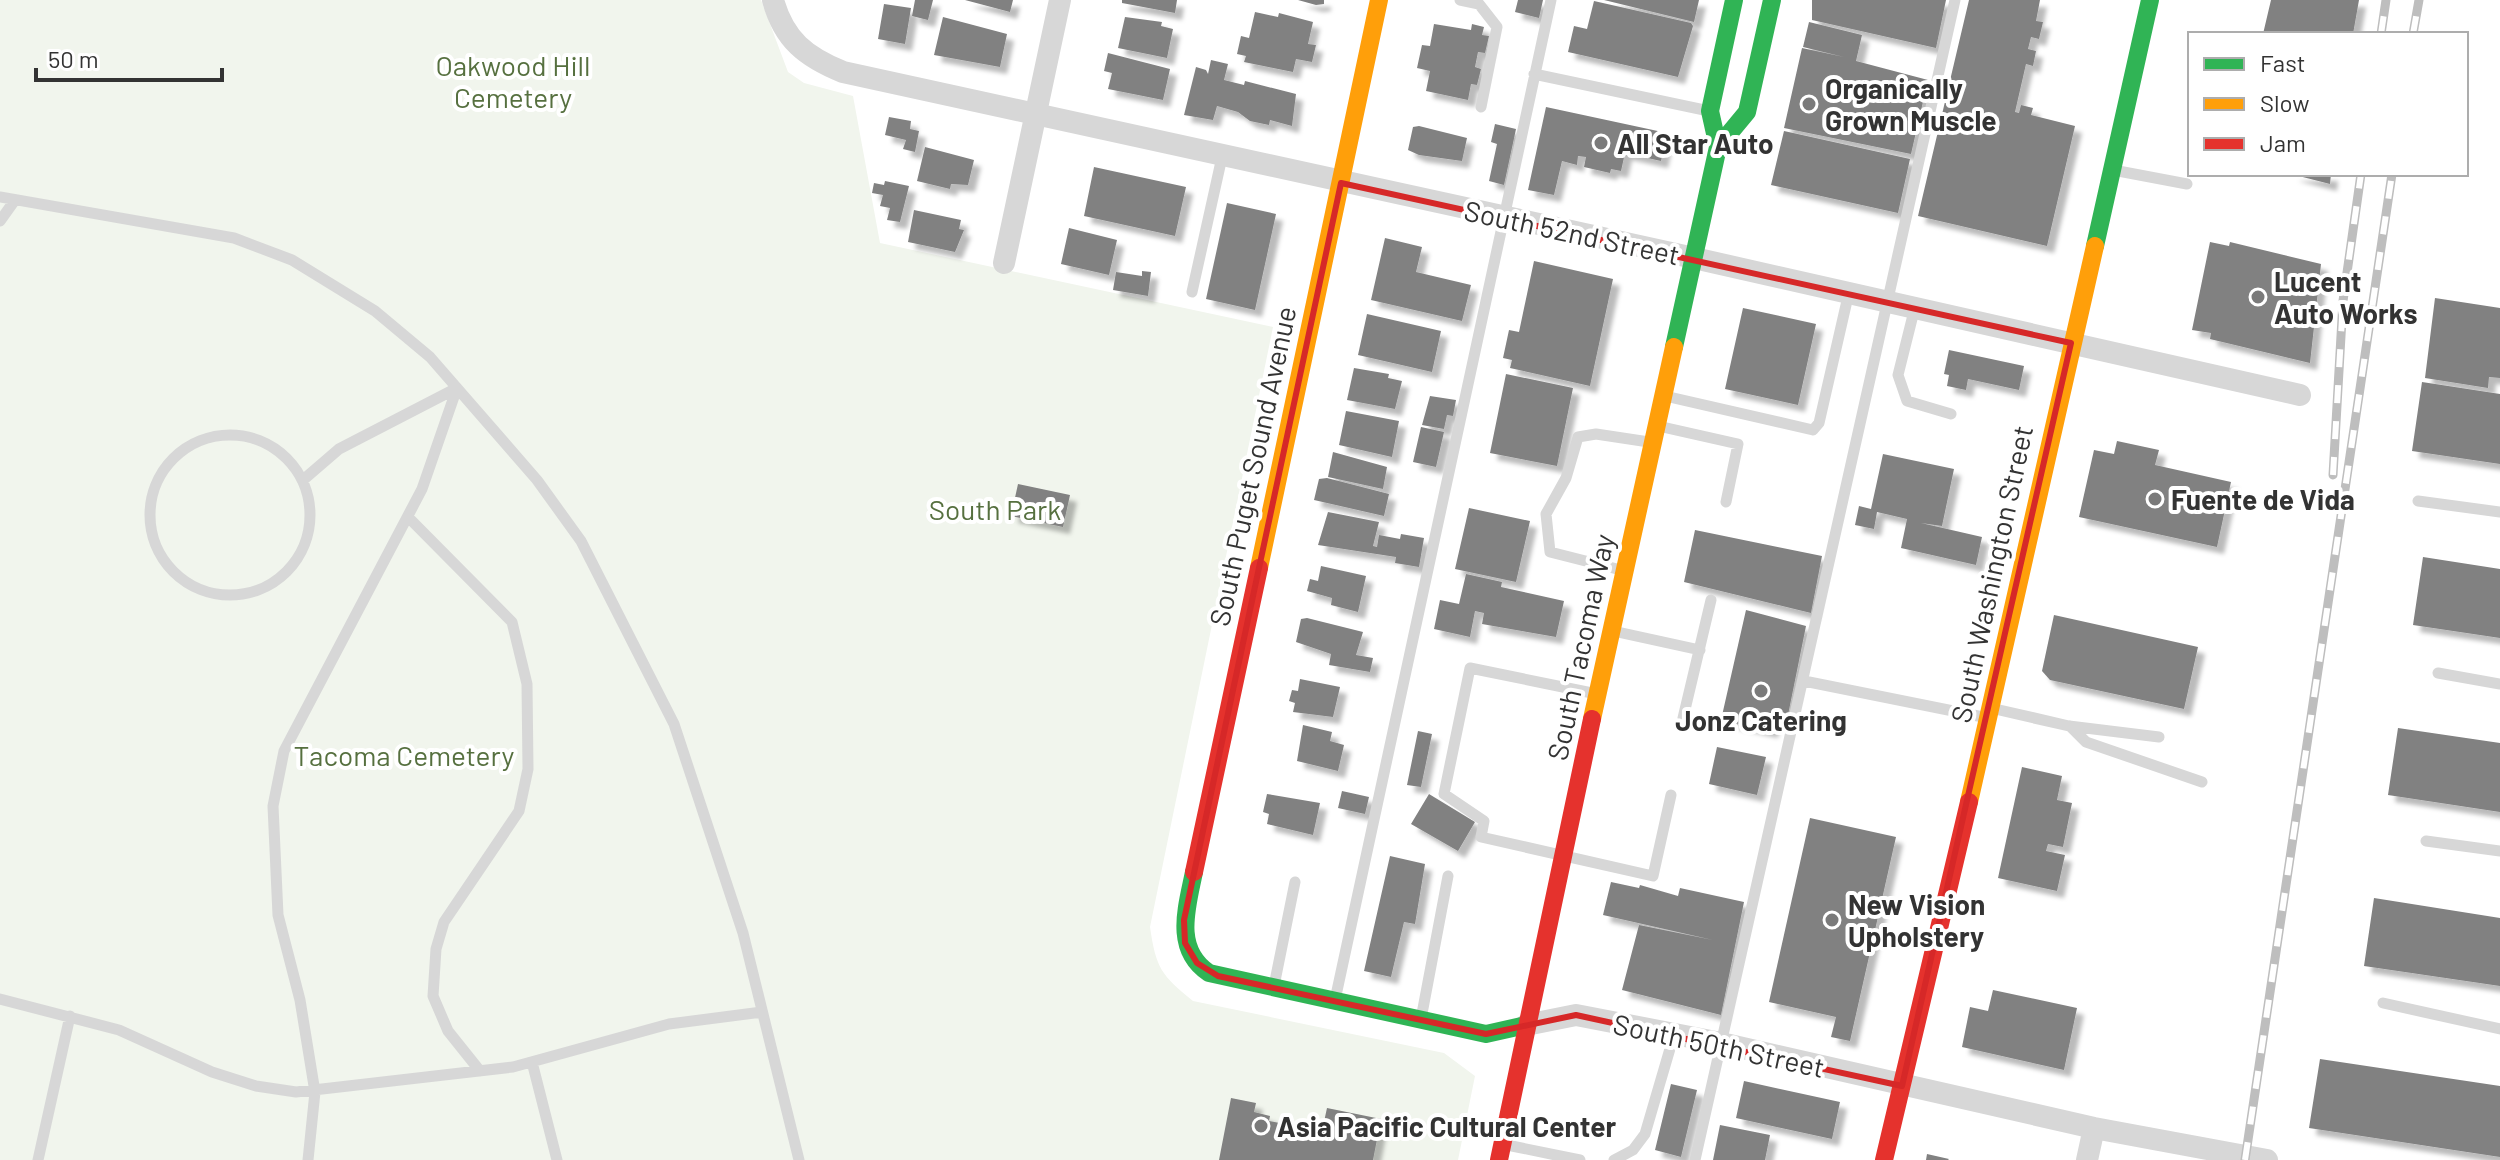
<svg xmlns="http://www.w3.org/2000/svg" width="2500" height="1160" viewBox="0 0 2500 1160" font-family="Barlow,sans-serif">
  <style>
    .green { fill: #f1f5ed }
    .building { fill: #818181; filter: url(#shadow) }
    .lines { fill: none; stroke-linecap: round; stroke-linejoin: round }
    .lane { stroke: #d7d7d7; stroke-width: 11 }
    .street { stroke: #d7d7d7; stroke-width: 22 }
    .fast { stroke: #30b455; stroke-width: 18 }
    .slow { stroke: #ff9f0a; stroke-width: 18 }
    .jam { stroke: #e5322d; stroke-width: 18 }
    .rail-casing { stroke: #bebebe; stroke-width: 9 }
    .rail { stroke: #fff; stroke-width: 6; stroke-dasharray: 18; stroke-linecap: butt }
    .marked { fill: none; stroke: #d62828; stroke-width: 6; stroke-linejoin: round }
    .poi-dot { fill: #7a7a7a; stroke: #fff; stroke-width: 3 }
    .labels { text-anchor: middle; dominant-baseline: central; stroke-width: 8; stroke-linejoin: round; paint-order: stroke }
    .park-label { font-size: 28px; fill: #56703f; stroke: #fff }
    .poi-label { font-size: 28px; font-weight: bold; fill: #333; stroke: #fff; text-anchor: start }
    .street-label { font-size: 28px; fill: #333; stroke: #fff }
  </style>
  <defs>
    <filter id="shadow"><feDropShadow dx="7" dy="7" stdDeviation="2" flood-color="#0004"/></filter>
  </defs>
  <rect width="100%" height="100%" fill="#fff"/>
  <path class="green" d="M0,0h761l27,72 16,11 49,13 27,147 393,84 -123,600c6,41 11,48 43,74l251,52 31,23 -17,84h-1458z"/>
  <path class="building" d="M915,0h18l-5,20 -16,-4z
    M965,0h48l-3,12z
    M1122,0h55l-2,13 -53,-10z
    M1298,0h26v4l-8,1z
    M1518,0h25l-4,18 -24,-6z
    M1604,0h95l-5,22z
    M1812,0h134l-10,48 -124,-28z
    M1969,0h71l-4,21 7,1 -4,17 -8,-2 -3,12 8,2 -3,15 -7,-2 -11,48 4,1 2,-8 12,3 -2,7 44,11 -28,120 -129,-30z
    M2271,0h88l-6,34h-90z
    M1594,1l97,22 2,3 -15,51 -110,-25 6,-26 13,3z
    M884,4l27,4 -6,36 -27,-5z
    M1255,12l23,5 1,-4 34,9 -5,22 8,1 -4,17 -16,-3 -3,13 -49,-10 2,-6 -9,-2 4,-18 8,2z
    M943,17l64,17 -7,33 -66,-12z
    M1125,17l37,5 -1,4 12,3 -6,29 -49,-10z
    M1809,22l53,13 -6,26 72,19 -17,74 -127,-26 18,-80 42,9 -41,-10z
    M1434,24l37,6 1,-6 12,3 -2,8 7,1 -4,17 -7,-1 -3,15 6,2 -4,16 -6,-1 -3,16 -42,-9 4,-20 -13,-3 5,-23 8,1z
    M1108,53l62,16 -7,31 -55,-11 4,-16 -8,-2z
    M1211,60l17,4 -4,16 20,5 1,-4 51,13 -4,32 -22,-6 -1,5 -19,-4 -12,-9 -21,-6 -4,14 -29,-5 12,-48 10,3 2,4z
    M1546,107l121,26 -6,28 -36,-8 -4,18 -10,-2 -1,4 -26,-6 2,-10 -8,-1 -1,9 -15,-4 -8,34 -26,-5z
    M889,117l22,4 -1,8 9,2 -4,21 -12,-3 3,-9 -21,-5z
    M1495,124l21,5 -12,56 -15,-4 8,-37 -6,-2z
    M1419,126l48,12 -5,23 -43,-6 -11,-5 5,-23z
    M1784,131l126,28 -12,54 -127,-28z
    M925,147l49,13 -6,25 -17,-1 -1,5 -33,-8z
    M1094,167l92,20 -11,49 -91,-20z
    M2291,174h40l-1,10z
    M885,181l24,5 -9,36 -13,-2 3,-12 -10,-2 3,-11 -11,-2 2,-10 10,2z
    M1227,203l49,11 -21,96 -49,-11z
    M914,210l47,10 -2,9 5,1 -9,22 -47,-10z
    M1069,228l48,12 -8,35 -48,-11z
    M1385,238l37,9 -6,25 55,13 -9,36 -91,-21z
    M2210,242l19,4 1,-4 91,22 -11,99 -100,-24 1,-6 -19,-3z
    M1534,261l79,18 -23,107 -80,-18 2,-8 -9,-2 6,-28 10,2z
    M1142,271l9,1 -3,24 -35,-6 3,-18 26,4z
    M2435,298l65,10v70l-11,-1 -1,11 -63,-10z
    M1743,308l73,16 -18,81 -73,-16z
    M1367,314l74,17 -9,41 -74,-17z
    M1949,350l75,16 -5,24 -51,-11 -2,11 -19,-4 2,-11 -5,-1z
    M1354,368l35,6 -1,4 14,3 -7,28 -48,-9z
    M1506,374l67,14 -16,78 -67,-13z
    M2422,382l78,12v70l-88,-13z
    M1430,396l26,4 -3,16 -6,-1 -3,14 -22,-4z
    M1346,411l53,10 -7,36 -53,-12z
    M1421,427l23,5 -8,35 -23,-5z
    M2117,441l42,9 -4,15 76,17 -14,65 -138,-30 15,-67 20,4z
    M1333,452l54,15 -4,22 -55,-12z
    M1883,454l71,15 -12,57 -21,-3 61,14 -6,28 -75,-17 6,-29 -30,-7 -3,17 -19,-4 4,-19 12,3z
    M1327,478l62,16 -5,22 -70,-16 5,-21z
    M1018,484l52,11 -7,32 -52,-11z
    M1469,508l61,13 -14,61 -61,-13z
    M1328,512l51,10 -6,24 4,1 2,-12 21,4 1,-5 23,4 -5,29 -24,-4 1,-6 -78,-12z
    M1695,530l127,26 -11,57 -127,-31z
    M2423,557l77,12v69l-87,-13z
    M1321,566l45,10 -8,36 -27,-7 1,-7 -25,-7 3,-12 8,2z
    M1466,574l36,8 -1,5 63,14 -8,36 -74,-13 2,-11 -9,-2 -5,26 -36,-8 6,-29 19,4z
    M1746,610l60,16 -19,94 -13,-3 -3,14 -50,-11z
    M2054,615l144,32 -14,62 -134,-29 -8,-9z
    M1307,618l56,14 -7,23 17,3 -3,14 -41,-7 2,-11 -35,-12 5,-23z
    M1300,679l40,8 -7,30 -40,-5 2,-9 -6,-2 3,-11 6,1z
    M1303,725l29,7 -2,9 14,4 -6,26 -41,-10z
    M2398,728l102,15v69l-112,-17z
    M1418,731l14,3 -11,53 -14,-2z
    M1717,747l49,10 -9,38 -48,-11z
    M2022,767l40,9 -5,24 15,3 -9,44 -15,-3 -2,7 19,4 -8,36 -59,-13z
    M1342,791l27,6 -4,17 -27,-6z
    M1267,794l53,9 -7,32 -46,-11 2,-10 -6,-2z
    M1429,794l46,28 -17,29 -47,-27z
    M1810,818l86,19 -46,204 -19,-4 5,-20 -67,-15z
    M1390,856l35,8 -10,60 -11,-2 -13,55 -27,-6z
    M1611,882l28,6 1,-3 38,11 2,-8 64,14 -23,113 -99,-25 17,-65 74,15 -110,-25z
    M2374,898l126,20v68l-136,-20z
    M1993,990l84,18 -13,62 -102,-23 8,-40 18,4z
    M2320,1059l180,27v71l-191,-29z
    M1744,1081l96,21 -8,37 -96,-21z
    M1671,1084l26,6 -16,67 -26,-7z
    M1231,1098l25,5 -2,9 16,4 -1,5 53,10 5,-23 54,11 -8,41h-154z
    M1720,1125l50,10 -5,25h-52z
    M1927,1154l22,5 -1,1h-22z"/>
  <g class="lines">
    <path class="lane" d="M1460,0l19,4 18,23 -16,80
      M1534,74l175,37
      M2113,170l74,14
      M0,197l234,41 58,22 83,51 55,46 107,123 44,61 93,183 69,209 56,227
      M0,221l15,-21
      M1192,292l30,-135
      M1915,307l-17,68 9,26 44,13
      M1665,396l148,34 6,-7 30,-131
      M1658,426l80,18 -12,58
      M150 515a80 80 0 1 1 160 0a80 80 0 1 1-160 0Z
      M303,480l36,-31 118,-61
      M2418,501l82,11
      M408,517l104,105 15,62 1,85 -9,42 -75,111 -8,27 -3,47 15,35 32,40
      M1621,570l-71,-18 -4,-38 20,-36 12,-41 18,-3 53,8
      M1613,631l87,19
      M2438,673l62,11
      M1804,681l184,37
      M1597,694l-127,-26 -26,126 40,27 -3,16 172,39 18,-81
      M1995,709l74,17 90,11
      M1683,718l28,-118
      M2070,726l16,16 116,40
      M2426,841l74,10
      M1274,986l21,-104
      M0,999l119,31 93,42 44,14 40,6 217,-25 156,-43 93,-12
      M1335,1000l216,-1000
      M2383,1003l117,26
      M1421,1019l27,-143
      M532,1062l25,98
      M1507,1145l73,15
      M38,1160l32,-144
      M308,1160l7,-68 -15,-92 -22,-85 -5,-109 11,-55 138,-262 35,-101
      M1614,1160l19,-10 12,-16 29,-99
      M1695,1160l260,-1160"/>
    <path class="street" d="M773,0c11,40 33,57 70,72l851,186 606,137
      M1004,263l56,-263
      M1526,1025l50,-10 145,28 373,85 173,32
      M2087,1160l7,-32"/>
    <path class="fast" d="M1718,147l29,-35 25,-112
      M2095,246l55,-246
      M1674,347l44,-200 -8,-36 24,-111
      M1194,872c-7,35 -21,77 15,101l277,61 40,-9"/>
    <path class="slow" d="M1259,568l120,-568
      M1592,719l82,-372
      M1969,802l126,-556"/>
    <path class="jam" d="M1194,872l65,-304
      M1499,1160l93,-441
      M1884,1160l85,-358"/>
    <defs>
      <path id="rail" d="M2381,34l5,-34
        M2413,34l6,-34
        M2333,475l10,-174 18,-127
        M2245,1160l147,-986"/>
    </defs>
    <use href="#rail" class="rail-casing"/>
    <use href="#rail" class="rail"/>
  </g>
  <path class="marked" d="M1341,183l730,160 -169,743 -326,-71 -90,19 -268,-58 -21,-13 -12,-20 -1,-23z"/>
  <g class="poi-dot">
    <circle cx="1809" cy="104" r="8"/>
    <circle cx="1601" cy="143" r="8"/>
    <circle cx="2258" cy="297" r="8"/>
    <circle cx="2155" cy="499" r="8"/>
    <circle cx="1761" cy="691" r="8"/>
    <circle cx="1832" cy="920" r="8"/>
    <circle cx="1261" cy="1126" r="8"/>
  </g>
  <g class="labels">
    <g class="park-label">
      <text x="513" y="65">Oakwood Hill<tspan x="513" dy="32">Cemetery</tspan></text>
      <text x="995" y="509">South Park</text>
      <text x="404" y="755">Tacoma Cemetery</text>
    </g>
    <g class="poi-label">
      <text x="1825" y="88">Organically<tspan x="1825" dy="32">Grown Muscle</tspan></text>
      <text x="1617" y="143">All Star Auto</text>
      <text x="2274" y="281">Lucent<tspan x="2274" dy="32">Auto Works</tspan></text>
      <text x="2171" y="499">Fuente de Vida</text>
      <text x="1761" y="720" text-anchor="middle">Jonz Catering</text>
      <text x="1848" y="904">New Vision<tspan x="1848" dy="32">Upholstery</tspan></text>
      <text x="1277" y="1126">Asia Pacific Cultural Center</text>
    </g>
    <g class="street-label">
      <text transform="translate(1572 232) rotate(12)">South 52nd Street</text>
      <text transform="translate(1252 466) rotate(-78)">South Puget Sound Avenue</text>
      <text transform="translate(1991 574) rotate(-78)">South Washington Street</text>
      <text transform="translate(1580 647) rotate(-78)">South Tacoma Way</text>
      <text transform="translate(1719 1045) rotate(12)">South 50th Street</text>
    </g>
  </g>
  <rect x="2188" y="32" width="280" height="144" fill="#ffffff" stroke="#adadad" stroke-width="2"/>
  <rect x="2204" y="58" width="40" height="12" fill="#30b455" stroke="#adadad" stroke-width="2"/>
  <text x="2260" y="72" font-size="24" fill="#333333">Fast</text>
  <rect x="2204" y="98" width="40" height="12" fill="#ff9f0a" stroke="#adadad" stroke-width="2"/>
  <text x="2260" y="112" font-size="24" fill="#333333">Slow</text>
  <rect x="2204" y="138" width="40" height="12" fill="#e5322d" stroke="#adadad" stroke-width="2"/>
  <text x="2260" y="152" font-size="24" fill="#333333">Jam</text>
  <path d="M36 68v12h186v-12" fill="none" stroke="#333333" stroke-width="4"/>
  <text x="48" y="68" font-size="24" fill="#333333" stroke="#ffffff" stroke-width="6" paint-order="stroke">50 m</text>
</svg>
